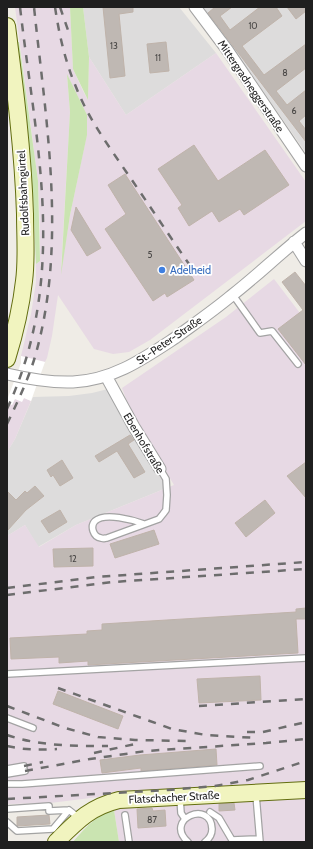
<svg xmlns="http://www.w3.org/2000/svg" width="313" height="849" viewBox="0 0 313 849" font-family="Cabin,sans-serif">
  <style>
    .residential { fill: #dddcdc }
    .industrial { fill: #e7d9e4; fill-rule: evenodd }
    .grass { fill: #cae4b1 }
    .pier { fill: #fff }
    .building { fill: #bfb8b3; stroke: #bfb3aa }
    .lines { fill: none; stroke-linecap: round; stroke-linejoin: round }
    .lane-casing { stroke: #a3a3a3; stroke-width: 8 }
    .street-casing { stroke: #a3a3a3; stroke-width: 13 }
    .secondary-casing { stroke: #626d0f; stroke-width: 18 }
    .lane { stroke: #fff; stroke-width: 5.5 }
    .street { stroke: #fff; stroke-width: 11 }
    .secondary { stroke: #f1f4bf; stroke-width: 16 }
    .rail { stroke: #6d6d6d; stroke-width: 2.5; stroke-dasharray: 8 8; stroke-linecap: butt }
    .shop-dot { fill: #3f7fe0; stroke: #fff; stroke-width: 1.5 }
    .labels { text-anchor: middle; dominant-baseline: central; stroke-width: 3.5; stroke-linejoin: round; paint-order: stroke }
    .number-label { font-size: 9px; fill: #474544 }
    .street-label { font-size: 11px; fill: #1f1f1f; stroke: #fff }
    .shop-label { font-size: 11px; fill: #366cbe; stroke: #fff; text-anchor: start }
  </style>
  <rect width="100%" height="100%" fill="#efece6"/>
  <path class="residential" d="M83,7h96l37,46 -90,62 -37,-58z
    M199,7h107v146l-71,-102z
    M108,389l54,89 2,11 -88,36 -38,22 -13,-22 -18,11v-84l8,-13 18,-42 36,-1 23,-3z"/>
  <path class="industrial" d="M15,7h55l3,62 10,22 5,9 1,-43 37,58 90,-62 90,129v39l-156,119 -21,12 -16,2 -19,-5 -36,-54 -6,41 -5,22 -2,4 -24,-6 10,-42 5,-32v-18l4,-3v-35l-2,-45zM67,75l20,40v19l-17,81 -9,55 9,-158z
    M274,279l32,42v461l-199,14 -57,7 -43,1v-268l18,-11 14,22 37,-22 98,-40 -43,-73 -9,-24 104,-71z
    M15,398l7,3 2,-3 7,3 -16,38 -8,13v-49l5,2z
    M306,797v45h-187l-5,-32 16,-4z"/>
  <path class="grass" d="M70,7h13l6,50 -1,43 -15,-31z
    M17,42h2l19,139 2,80 -4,3 -3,-66h-1l-6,-77z
    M67,74l20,41v20l-17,80 -9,60 9,-163z
    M114,810l5,32h-46c14,-16 21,-25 41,-32z"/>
  <path class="pier" d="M21,356l24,6 -14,39 -7,-3 -2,4 -7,-3 -3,6 -5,-2v-3l14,-37z"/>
  <path class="building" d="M103,7h30v5l-14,2 6,62 -15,2z
    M215,7h17l-12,9 10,14 30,-23h16l6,9 -40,30 22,29 42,-31v24l-30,23 11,14 19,-15v25l-7,6 7,9v12l-98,-129z
    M287,7h19v4l-10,8z
    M166,42l3,29 -19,2 -3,-29z
    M194,145l24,36 47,-31 24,35 -45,30 -4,-6 -21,13 -7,-11 -23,15 -11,-18 4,-3 -24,-36z
    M125,174l69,106 -27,17 -2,-4 -12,8 -48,-72 21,-15 -18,-29z
    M76,207l25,41 -14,8 -16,-26z
    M295,272l11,14v79l-28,-36 25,-19 -21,-28z
    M130,435l4,5 -6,4 17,28 -11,6 -17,-27 -18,11 -4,-6z
    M62,460l11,18 -13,8 -7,-11 -2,2 -4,-7z
    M306,462v36l-19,-22z
    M35,486l9,10 -18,14 -19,21v-40l9,9 9,-9 2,2z
    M265,500l10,13 -29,24 -11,-14z
    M60,510l7,12 -18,11 -8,-12z
    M154,530l5,14 -44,14 -5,-14z
    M93,548v18l-39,1 -1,-18z
    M306,608v11h-10l2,34 -210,12v-4l-29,2v-6l-48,2 -1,-21 77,-4v-3l15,-1v-6l194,-12v-3z
    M260,676l1,24 -62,3 -2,-24z
    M58,691l65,25 -5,13 -65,-25z
    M216,749l1,16 -76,6v-3l-39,5 -2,-13 40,-5z
    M234,803l1,7 -16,1v-7z
    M152,808l1,3 12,-1 1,16 -28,2 -1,-19z
    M49,815l1,9 -33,2v-9z"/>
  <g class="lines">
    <defs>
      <path id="lane" d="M233,295l27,38 12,-2 26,33
        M144,524c-11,-4 -39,-12 -49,-3 -5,5 -2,16 6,17 2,1 4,0 6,0l52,-19 4,-5 3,-4 1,-15 -1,-16 -6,-10
        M7,674l299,-16
        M7,718l26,10
        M7,769l17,-3
        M7,774l18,-3
        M7,784h15l238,-18
        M256,795l4,47
        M180,798l1,15 4,6
        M7,809l42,-3v5l20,-1 10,8
        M210,812l9,6 13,22 27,-1
        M125,815l4,27
        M7,822l10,9 36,-2 16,-19
        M188,842c-25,-23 23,-43 24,-13 0,5 -3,10 -7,13"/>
      <path id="street" d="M195,7l33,44 78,115
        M294,242l12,19
        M7,374c22,5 43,9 66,8 40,-2 70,-23 102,-44 19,-14 38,-27 56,-42 26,-20 49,-43 75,-63
        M106,376l28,51 26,42"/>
      <path id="secondary" d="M7,26c8,62 16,125 18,188 0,23 2,45 -1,67 -3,27 -9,52 -17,78
        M56,842c21,-21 34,-35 63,-42l187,-10"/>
    </defs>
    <use href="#lane" class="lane-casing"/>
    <use href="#street" class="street-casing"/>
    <use href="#secondary" class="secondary-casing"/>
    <use href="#lane" class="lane"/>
    <use href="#street" class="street"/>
    <use href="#secondary" class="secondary"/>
    <path class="rail" d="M55,7c4,27 10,54 21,80 12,31 32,58 51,86 21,30 41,61 62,91
      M60,7l10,29
      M7,409c62,-134 29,-263 13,-402
      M7,424c10,-21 20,-42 27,-64 34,-113 12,-238 0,-353
      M7,588l90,-11 209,-15
      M7,595l106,-13 193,-13
      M58,688l114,41 34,6 51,3
      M7,706l58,22 33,9 37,3 54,1
      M199,706l107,-7
      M247,732h16l43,-10
      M7,735c32,11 67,11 101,11
      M7,746c17,4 33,4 50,3
      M94,753l41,-9
      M24,766l19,-4
      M25,771l65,-12 56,-8 120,-8 40,-4
      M7,799l161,-9 47,-4 33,-6 58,-19"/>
  </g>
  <circle class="shop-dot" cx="162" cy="270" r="4"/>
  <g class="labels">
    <g class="number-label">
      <text x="253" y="25">10</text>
      <text x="114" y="45">13</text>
      <text x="158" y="57">11</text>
      <text x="285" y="72">8</text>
      <text x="294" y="110">6</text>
      <text x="150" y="254">5</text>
      <text x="73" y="558">12</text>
      <text x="152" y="819">87</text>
    </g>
    <g class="street-label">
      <text transform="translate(251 86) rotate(56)">Mittergradneggerstraße</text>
      <text transform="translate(23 193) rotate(-93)">Rudolfsbahngürtel</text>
      <text transform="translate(169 340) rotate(-34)">St.-Peter-Straße</text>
      <text transform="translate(144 443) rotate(59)">Ebenhofstraße</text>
      <text transform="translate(174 797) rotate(-3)">Flatschacher Straße</text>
    </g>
    <g class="shop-label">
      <text x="170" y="270">Adelheid</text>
    </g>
  </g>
  <rect width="313" height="849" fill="none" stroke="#1f1f1f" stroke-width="16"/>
</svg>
